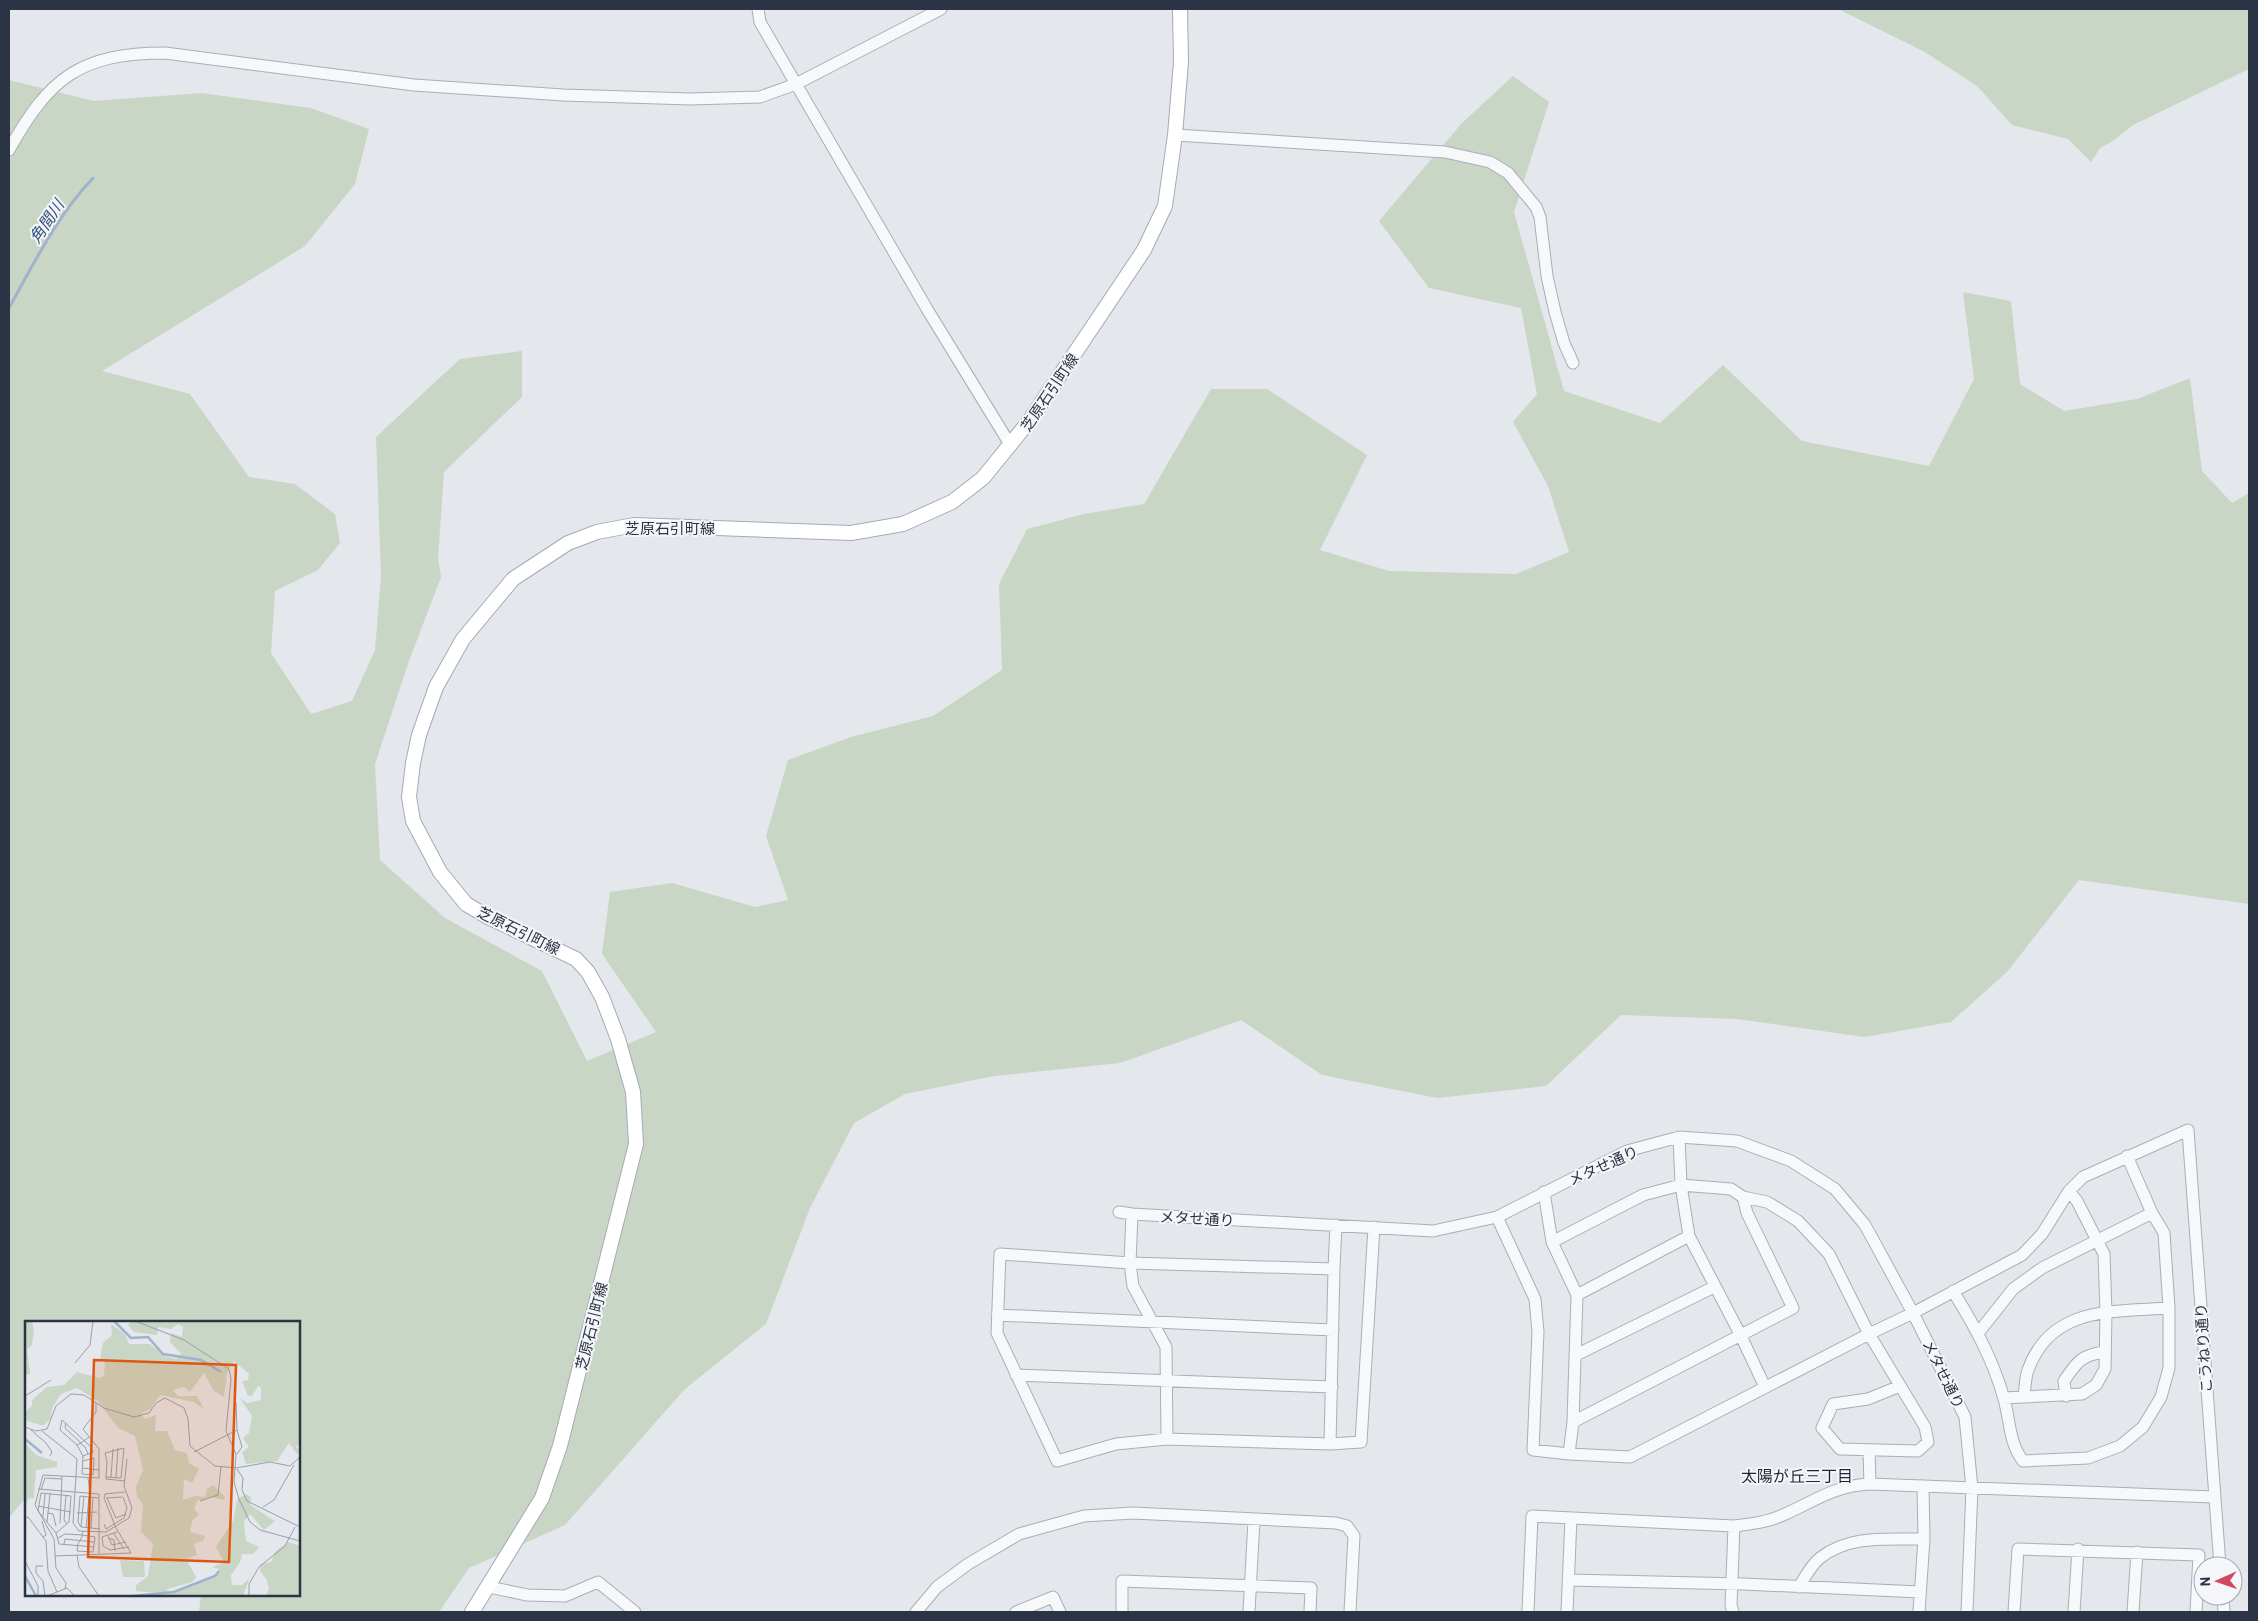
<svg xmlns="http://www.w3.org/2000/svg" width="2258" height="1621" viewBox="0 0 2258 1621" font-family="Barlow,'Noto Sans JP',sans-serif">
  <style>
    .green { fill: #c9d6c5 }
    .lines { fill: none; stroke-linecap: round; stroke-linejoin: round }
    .stream { stroke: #9fb4cc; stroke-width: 3 }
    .minor-casing { stroke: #a9aeb7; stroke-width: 13 }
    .major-casing { stroke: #a3abb8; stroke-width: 16 }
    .minor { stroke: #f7f8fa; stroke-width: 11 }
    .major { stroke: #fff; stroke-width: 14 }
    .labels { text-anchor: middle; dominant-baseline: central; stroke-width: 4; stroke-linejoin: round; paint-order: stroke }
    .street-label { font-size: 15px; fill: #2b3445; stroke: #f4f6f9 }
    .water-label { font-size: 16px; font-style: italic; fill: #34527a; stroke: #f4f6f9 }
    .neighbourhood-label { font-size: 16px; fill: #1d2536; stroke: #f4f6f9 }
    .inset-river { fill: none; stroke: #9fb4cc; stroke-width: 2.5 }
    .inset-road { fill: none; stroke: #9a9fa9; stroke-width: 1 }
    .view { fill: #df570f; fill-opacity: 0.15; stroke: #df570f; stroke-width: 2.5 }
    .inset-edge { fill: none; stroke: #2b3445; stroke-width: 2.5 }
  </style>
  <rect width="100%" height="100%" fill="#e4e7ec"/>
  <path class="green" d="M1838,9h411v60l-116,56 -20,16 -13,7 -9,14 -23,-23 -56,-14 -35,-39 -52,-34z
    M1513,76l36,26 -35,110 50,179 96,32 63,-58 79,76 127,25 45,-87 -11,-87 48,9 9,83 44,27 73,-12 53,-21 12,93 30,32 17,-10v411l-170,-24 -72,92 -56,50 -87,15 -127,-18 -116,-4 -75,71 -109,12 -115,-23 -81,-55 -121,43 -126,13 -89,18 -51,29 -44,85 -44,116 -81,65 -120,136 -96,43 -30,44h-240l2,-17h98v-273h-273v175l-17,21v-1438l85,21 108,-8 109,15 58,21 -14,55 -50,62 -203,125 88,23 59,83 46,7 40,30 5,29 -22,27 -43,21 -4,62 40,61 41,-13 23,-51 6,-73 -5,-140 84,-78 62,-8v46l-78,75 -6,86 3,19 -32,84 -34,103 5,96 65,58 97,53 45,90 69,-29 -54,-78 8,-62 62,-9 83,24 33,-7 -22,-64 22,-76 63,-23 82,-21 69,-46 -3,-86 28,-55 57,-15 60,-10 67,-115h56l100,66 -47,95 69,21 127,3 53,-22 -21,-66 -35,-64 24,-28 -16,-86 -92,-20 -50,-67 82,-97z"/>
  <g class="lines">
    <path class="stream" d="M9,308c25,-45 48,-92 84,-130"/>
    <defs>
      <path id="minor" d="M758,9l2,13 36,62 131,225 84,137
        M1175,135l270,17 45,10 18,11 28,34 4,10 7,59 8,36 9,31 9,20
        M9,150c40,-72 71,-97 156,-97l249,32 149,10 127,4 70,-2 36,-13 145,-75
        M1679,1137l2,48 8,51 51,98 25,53
        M1544,1192l8,50 25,53 -4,127 -4,32
        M1119,1212l13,2 301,17 64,-14 130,-66 52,-14 58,4 54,20 44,28 30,36 48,88 52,104 7,71 -5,124
        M1132,1214l-2,49 3,23 33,61 1,92
        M1497,1217l38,82 3,33 -5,118 36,4 61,3 239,-123 44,-21 109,-58 20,-21 27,-43 14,-14 105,-47 32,436
        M1552,1242l91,-47 38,-10 50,4 12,8 24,5 31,19 31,33 40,80 56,93 3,15 -10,9 -78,-2 -18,-21 11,-24 35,-5 32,-13
        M1334,1269l2,-44
        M1953,1291c21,34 40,68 51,108 6,21 5,44 19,62l65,-3 32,-12 23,-19 18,-30 8,-29v-60l-5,-75 -12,-20 -25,-57
        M1577,1295l112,-59
        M997,1315l336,15
        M1979,1332l34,-43 29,-21 110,-55
        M1576,1355l138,-68
        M1016,1375l316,12
        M2066,1396l-2,-15c12,-18 17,-26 40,-29
        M2024,1397c1,-8 1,-19 4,-27 23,-64 84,-58 141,-62
        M2004,1398l78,-4 14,-9 9,-16 1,-56 -2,-59 -27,-53 -8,-10
        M1573,1422l220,-114 -46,-95 -4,-16
        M1330,1444l4,-175 -204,-6 -130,-9 -3,79 60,128 59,-17 51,-5 163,5 31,-2 13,-215
        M1869,1450l1,34
        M1568,1580l175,4 177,8
        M489,1587l38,8 38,1 33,-14 37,30
        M1799,1587c6,-10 12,-22 21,-29 30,-24 69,-18 104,-19
        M2223,1596l1,16
        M916,1612l21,-25 31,-23 51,-30 65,-18 49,-3 203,10 11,3 7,10 -4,76
        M1016,1612l37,-15 7,15
        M1122,1612v-31l189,7 -1,24
        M1249,1612l5,-92
        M1528,1612l4,-96 202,10c17,-2 34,-4 49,-11 32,-14 50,-29 87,-31l344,13
        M1567,1612l4,-94
        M1733,1612l-2,-7 3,-79
        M1919,1612l5,-73 -1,-53
        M2014,1612l4,-63 181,6 -3,57
        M2074,1612l4,-63
        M2133,1612l4,-60"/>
      <path id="major" d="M472,1612l70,-114 18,-52 76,-302 -3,-52 -15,-53 -16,-42 -14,-25 -12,-13 -88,-42 -22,-13 -26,-32 -27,-51 -4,-24 4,-34 6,-28 17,-48 27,-48 50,-60 55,-36 29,-11 37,-7 217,8 52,-9 49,-22 31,-24 47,-58 114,-170 21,-44 10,-71 6,-73 -1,-53"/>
    </defs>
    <use href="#minor" class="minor-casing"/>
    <use href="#major" class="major-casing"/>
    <use href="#minor" class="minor"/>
    <use href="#major" class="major"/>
  </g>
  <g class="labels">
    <g class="street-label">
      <text transform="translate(1049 392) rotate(-56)">芝原石引町線</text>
      <text x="670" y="528">芝原石引町線</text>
      <text transform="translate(519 930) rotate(26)">芝原石引町線</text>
      <text transform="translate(1603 1165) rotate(-24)">メタせ通り</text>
      <text transform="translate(1197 1218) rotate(3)">メタせ通り</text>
      <text transform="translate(591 1326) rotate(-76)">芝原石引町線</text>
      <text transform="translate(2203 1348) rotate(-94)">こうねり通り</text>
      <text transform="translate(1944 1374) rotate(64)">メタせ通り</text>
    </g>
    <g class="water-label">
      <text transform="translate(46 221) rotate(-56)">角間川</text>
    </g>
    <g class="neighbourhood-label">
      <text x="1797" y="1475">太陽が丘三丁目</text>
    </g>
  </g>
  <g transform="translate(25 1321)">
    <rect width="275" height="275" fill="#e4e7ec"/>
    <path d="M0,0h7l2,11 -2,13 -5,4 3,25 -5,1zM106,0h169v123l-4,3 4,4 -3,3 -8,-11 -12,18 -31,3 -4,-12 7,-5 -6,-9 6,-5 3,-17 -12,-18 7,5 14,-3v-12l-3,-2 -6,10h-4l-6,-15 6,-1 1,-6 -15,-13 -7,12 -3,24 -10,-6 -10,-18 -14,19 -6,-5 -11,3 5,6h19l7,13 -10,-7 -34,-7 -10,14 -8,4 2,6 12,-4 -1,16h12l8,19 12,3 2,10 10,6 -7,14 -8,-4 -1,21 12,-4 10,1 2,-8 6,-4 12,12 -2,3 -10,-3 -16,4 -3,8 5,5 -7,7 -2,11 15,4 -1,4 -10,4 3,11 -11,4 10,18 -4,5 -25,7 1,5 48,-20 3,-5 -7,-2 12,-5 -8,-15 17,-26 4,-21 9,-6 5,3 -1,8 25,16 -11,9 -14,-16 -6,8 2,19 13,6 -6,7h-11l-2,8 -9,13 1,10h10l7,-6 -6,17h-88l2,-3 -21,-2v-6l12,-9 5,-32 -12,-12 2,-28 -6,-7 -1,-10 7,-17 -8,-34 -17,-8 -20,-27 -21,-13 -16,6 -9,14 -1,10 -8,8 -18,-6v-8l7,-6v-6l15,-13 17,-2 13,-13 22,6 5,-2 1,-13 -5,-5 3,-15 9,-8 -1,-11 14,10 4,10h21l15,12 11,3 5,-5 -11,-12 1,-9 11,4 1,-10 -5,-3 -7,5 -13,-2 -1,8 -23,-3 -6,-7zM0,122l11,12 21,7v5l-21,3 -2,28 -6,1 -3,8zM263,221l12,4v50h-34l3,-7 -2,-9 -7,-9 1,-7 10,-2 4,-10zM95,239l24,1 1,16h-22z" fill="#c9d6c5"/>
    <path class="inset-river" d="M89,0l17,17 17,-1 15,17 38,6 20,12M0,118l17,14M0,255l11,20M108,275l41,-4 41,-16 4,-5"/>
    <path class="inset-road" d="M110,0l49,19 45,29 2,10 -5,52 10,23 -2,28 5,17 11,23 10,8 40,11M50,42l15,-18 3,-24M0,75l26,-16M211,81l1,28 5,17 -5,7M41,102l-1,5 16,15 8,-6M0,106l11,4 11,-2 9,-23 15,-12 13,1 20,13 30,9 15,-4 7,-10 9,-5 19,10 4,11 2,27 25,20 21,2 34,-6 20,4 10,-9M6,109l15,13 6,9 -2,4M17,110l35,28 -4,64 6,8 27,1 23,-14 3,-10 -8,-22 3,-27M55,122l5,4 3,7 -5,2 -6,-11zM52,124l-17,-15 2,-10 28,26 3,6 -5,2M169,131l43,-22M58,140l11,-3 -1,17 -11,-1 1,-18M58,147l16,2M212,148l6,9 -1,12 5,11 53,26M81,156l15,1 3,-30 -19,5 2,9 -1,15v2l19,2M86,156l2,-28M91,156l2,-29M63,157l2,15M13,168l61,5v59M16,169l4,-12 17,1M41,174l-2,25 3,4M74,177l-19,-2 -2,26 3,5 19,2M79,177l1,-4 20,-2M81,177l16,-1M82,177l9,20 10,-4M175,180l18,-6 3,-28M13,185l33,6M238,186l11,-7 20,-35M23,192l5,1 3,12M52,192l20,-1M18,195l2,-22M0,197l3,-1 18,24 2,30 9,21M17,200l4,14 -3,2M22,201l3,-28M35,202l2,-47M79,203l2,5 18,-11 3,-10 -4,-11M56,206l3,-31M61,207l3,-31M66,207l2,-31M92,211l-15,5 1,9 7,4 19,-3M31,212l13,-11 2,-26 -30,-3 -3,18 18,22 3,11 35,3M89,213l10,15M83,215l4,9 14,-3M33,217l7,-4 17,1 13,2 -2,15 -16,-1 1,-7 4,-7v-2l1,-4M83,217l6,2 1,11M39,223l1,-5 29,3M52,234l2,12 20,29M30,235l76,-3 -15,-25 -12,-30M0,240l13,25v10M18,245h-7v7l7,8 2,15M40,268l1,-6 -10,-15 -2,-29 -19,-34 8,-30 56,3v-29l-16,-20 13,-17v-9M22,275l20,-8 8,8M224,275v-12l10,-17 26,-21 10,-19"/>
    <path class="view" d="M69,39l142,5 -7,197 -141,-5z"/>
    <rect width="275" height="275" class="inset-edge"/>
  </g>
  <rect width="2258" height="1621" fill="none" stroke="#2b3445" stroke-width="20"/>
  <g transform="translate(2218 1581) rotate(268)"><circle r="24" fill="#f4f6f9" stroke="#a4a8b1"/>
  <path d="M0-4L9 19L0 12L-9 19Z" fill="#d1495b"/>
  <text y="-8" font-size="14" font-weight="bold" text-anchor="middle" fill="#2b3445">N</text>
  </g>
</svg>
